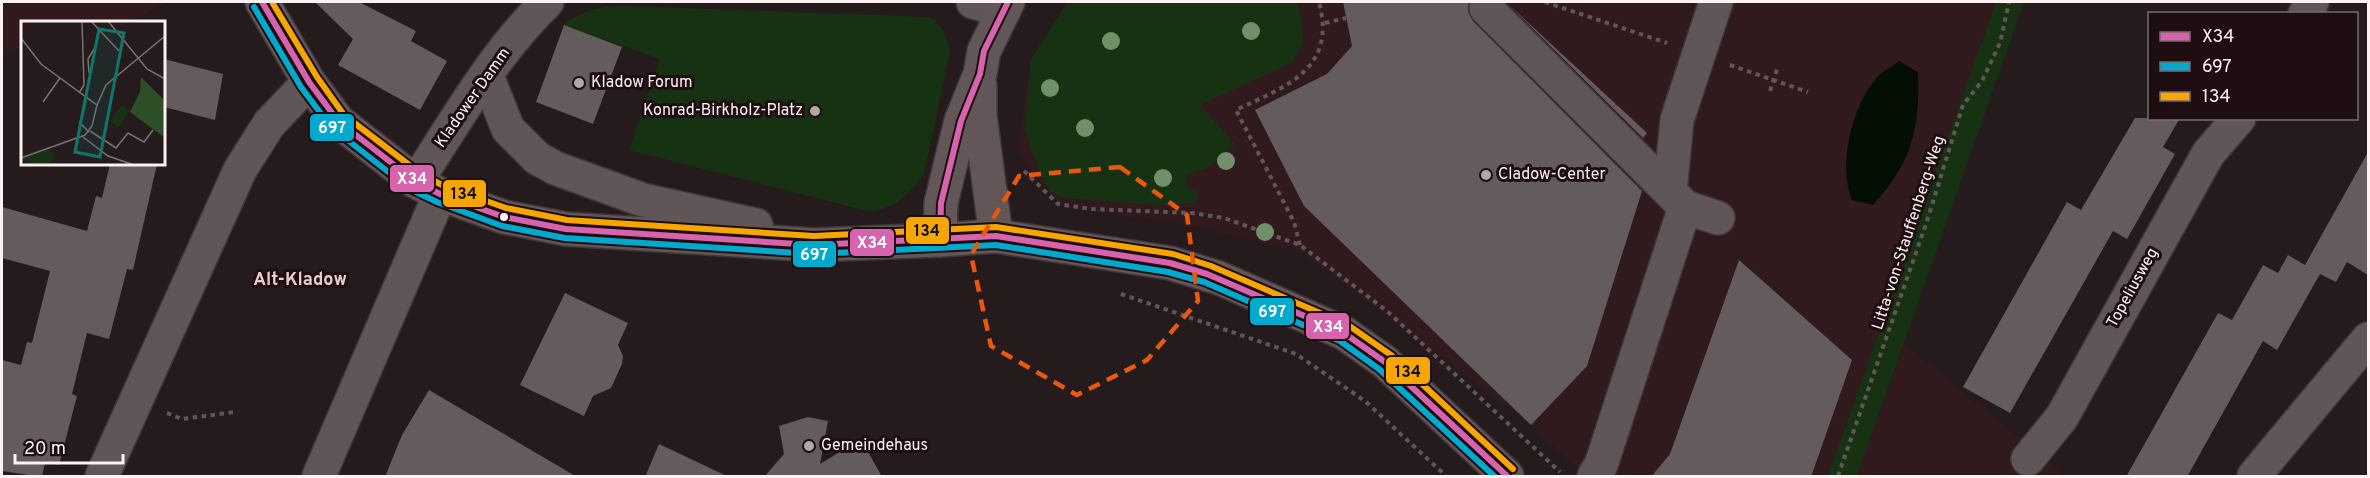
<svg xmlns="http://www.w3.org/2000/svg" width="2370" height="478" viewBox="0 0 2370 478" font-family="Overpass,sans-serif">
  <style>
    .built { fill: #301a1e }
    .green { fill: #173212 }
    .water { fill: #030f03 }
    .building { fill: #645b5c }
    .lines { fill: none; stroke-linecap: round; stroke-linejoin: round }
    .minor-casing { stroke: #3e3637; stroke-width: 36 }
    .major-casing { stroke: #3e3637; stroke-width: 36 }
    .path { stroke: #605658; stroke-width: 4; stroke-dasharray: 4.5 4.5; stroke-linecap: butt }
    .minor { stroke: #605658; stroke-width: 33 }
    .major { stroke: #625658; stroke-width: 33 }
    .bus-1-casing { stroke: #1f0e11; stroke-width: 10 }
    .bus-2-casing { stroke: #1f0e11; stroke-width: 10 }
    .bus-3-casing { stroke: #1f0e11; stroke-width: 10 }
    .bus-1 { stroke: #d763ae; stroke-width: 6 }
    .bus-2 { stroke: #00a9ce; stroke-width: 6 }
    .bus-3 { stroke: #f7a600; stroke-width: 6 }
    .tree { fill: #718f68 }
    .marked { fill: none; stroke: #e8590c; stroke-width: 4.5; stroke-dasharray: 12 8; stroke-linejoin: round }
    .poi-dot { fill: #b2a6a7; stroke: #1f0e11; stroke-width: 2 }
    .bus-dot { fill: #fef1f2; stroke: #1f0e11; stroke-width: 2 }
    .labels { text-anchor: middle; dominant-baseline: central; stroke-width: 6; stroke-linejoin: round; paint-order: stroke }
    .poi-label { font-size: 16px; fill: #fef1f2; stroke: #1f0e11; text-anchor: start }
    .street-label { font-size: 16px; fill: #fef1f2; stroke: #1f0e11 }
    .neighbourhood-label { font-size: 18px; font-weight: bold; fill: #e5cccf; stroke: #1f0e11 }
    .inset-road { fill: none; stroke: #7c7172; stroke-width: 1.5 }
    .view { fill: #0f766e; fill-opacity: 0.15; stroke: #0f766e; stroke-width: 3 }
    .inset-edge { fill: none; stroke: #fef1f2; stroke-width: 3 }
    .line-badge { stroke: #1f0e11; stroke-width: 2 }
    .badge-label { font-size: 16px; text-anchor: middle; font-weight: bold; fill: #fff }
    .pale-badge-label { font-size: 16px; text-anchor: middle; font-weight: bold; fill: #111 }
  </style>
  <rect width="100%" height="100%" fill="#251b1d"/>
  <path class="built" d="M2,2h165l-37,20h-108v27l-20,1z
    M1069,2h927l-168,474h-243l-54,-51 -228,-172 -121,-29 -124,-17 -41,-60 15,-90z
    M1904,344l161,132h-208z"/>
  <path class="green" d="M1068,2h230l6,41 -13,20 -91,42 35,39 -29,25 -19,5 -1,10 11,9 -1,8 -4,2 -33,2 -98,-7 -11,-7 -9,-15 -16,-47 6,-70z
    M1996,2h28l-167,474h-29z
    M622,6l308,11c13,10 17,19 20,35l-26,121c-14,21 -31,38 -57,38l-238,-61 31,-91 -96,-34c18,-15 35,-18 58,-19z"/>
  <path class="water" d="M1899,61l19,11c2,58 -6,90 -45,133l-21,-5c-14,-35 -1,-89 22,-119 5,-8 18,-14 25,-20z"/>
  <path class="building" d="M315,2h44l57,29 -5,10 36,20 -27,49 -82,-45 15,-26z
    M1343,2h126l-1,10 5,9 169,170 -55,175 -56,59 -227,-219 -49,-96 72,-36 25,-28z
    M1506,2l141,131 -4,5z
    M564,25l58,22 -29,77 -57,-22z
    M164,59l59,15 -8,46 -51,-13z
    M2135,118h45l-17,29 12,7 -48,85 -14,-8 -103,182 -47,-26 104,-185 14,8z
    M2368,152v123l-21,-13 -11,20 -16,-8 -43,76 -14,-9 -76,136h-61l92,-164 14,7 31,-55 15,8 10,-18 17,10z
    M110,164h47l-24,106 -6,-1 -18,70 -22,-6 -15,61 5,2 -18,69 -14,-3 -3,15 -40,-6v-111l19,5 6,-23 5,1 18,-72 -48,-13v-51l85,24 9,-35 6,2z
    M1739,260l113,100 -41,117h-160l19,-23z
    M565,293l63,30 -10,22 5,11 -1,8 -11,24 -18,8 -9,20 -64,-31z
    M429,390l148,87h-192l17,-42z
    M808,417l20,4 -8,43 41,-25 21,38h-118l20,-23 -5,-28z
    M659,444l70,33h-84z"/>
  <g class="lines">
    <defs>
      <path id="minor" d="M262,2l47,80 29,39 78,61 24,12 64,23 62,12 248,16 126,-5
        M973,2l29,8
        M1486,8l199,199 33,11
        M2305,14l7,-12
        M487,76l21,53 29,29 18,10 88,32 113,25
        M416,182c40,-61 78,-129 131,-180
        M1670,192l7,-72 39,-118
        M2028,459l34,-42 146,-263 31,-36
        M102,476l138,-306 29,-46 40,-42
        M319,476l121,-282
        M1594,476l7,-11 84,-258
        M2254,476l114,-137"/>
      <path id="major" d="M1008,2l-24,49 -4,23 -19,47 -20,82 -1,37 56,-4 174,27 49,15 125,55 41,29 122,114
        M980,86v30l16,120"/>
    </defs>
    <use href="#minor" class="minor-casing"/>
    <use href="#major" class="major-casing"/>
    <path class="path" d="M1545,2l122,41
      M1325,23l21,-5
      M1730,65l78,27
      M1770,91l7,-22
      M1024,171l34,33 33,5 101,4 32,5 76,27 87,66 173,161
      M1300,245l-6,-23 -58,-112c51,-24 101,-41 83,-108
      M1121,294l175,60 69,47 81,75
      M167,413l15,6 53,-7
      M1838,476l89,-255 36,-116 19,-24 18,-38 9,-41"/>
    <use href="#minor" class="minor"/>
    <use href="#major" class="major"/>
    <defs>
      <path id="bus-1" d="M262,2l47,80 29,39 78,61 24,12 64,23 62,12 248,16 182,-9 174,27 37,11 137,59 41,29 122,114
        M940,240l1,-37 20,-82 19,-47 4,-23 24,-49"/>
      <path id="bus-2" d="M254,7l47,80 30,40 79,62 27,13 65,24 63,12 249,16 182,-9 172,27 36,10 136,59 39,28 115,107"/>
      <path id="bus-3" d="M272,2l45,75 27,38 77,59 23,12 62,22 61,12 247,16 182,-9 177,27 38,12 137,59 43,30 122,114"/>
    </defs>
    <use href="#bus-1" class="bus-1-casing"/>
    <use href="#bus-2" class="bus-2-casing"/>
    <use href="#bus-3" class="bus-3-casing"/>
    <use href="#bus-1" class="bus-1"/>
    <use href="#bus-2" class="bus-2"/>
    <use href="#bus-3" class="bus-3"/>
  </g>
  <g class="tree">
    <circle cx="1251" cy="31" r="9"/>
    <circle cx="1111" cy="41" r="9"/>
    <circle cx="1050" cy="88" r="9"/>
    <circle cx="1085" cy="128" r="9"/>
    <circle cx="1226" cy="161" r="9"/>
    <circle cx="1163" cy="178" r="9"/>
    <circle cx="1265" cy="232" r="9"/>
  </g>
  <path class="marked" d="M1120,167l67,48 11,86 -51,59 -70,35 -86,-49 -20,-91 48,-79z"/>
  <g class="poi-dot">
    <circle cx="579" cy="83" r="6"/>
    <circle cx="815" cy="111" r="6"/>
    <circle cx="1486" cy="175" r="6"/>
    <circle cx="809" cy="446" r="6"/>
  </g>
  <circle class="bus-dot" cx="504" cy="217" r="5"/>
  <g class="labels">
    <g class="poi-label">
      <text x="591" y="83">Kladow Forum</text>
      <text x="803" y="111" text-anchor="end">Konrad-Birkholz-Platz</text>
      <text x="1498" y="175">Cladow-Center</text>
      <text x="821" y="446">Gemeindehaus</text>
    </g>
    <g class="street-label">
      <text transform="translate(473 98) rotate(-55)">Kladower Damm</text>
      <text transform="translate(1909 233) rotate(-72)">Litta-von-Stauffenberg-Weg</text>
      <text transform="translate(2133 288) rotate(-61)">Topeliusweg</text>
    </g>
    <g class="neighbourhood-label">
      <text x="300" y="280">Alt-Kladow</text>
    </g>
  </g>
  <g transform="translate(21 21)">
    <rect width="144" height="144" fill="#251b1d"/>
    <path d="M101,85l8,4 -12,18 -8,-7zM27,129l7,5 -8,10h-13l-12,-6z" fill="#173212"/>
    <path d="M120,56l24,24v37l-35,-26 10,-20z" fill="#2d4e27"/>
    <path class="inset-road" d="M70,0l28,30M87,0l39,48 18,10M0,17l20,26 56,41 9,-20 59,-49M68,52l-1,-14 6,-10M58,72l5,-8 -2,-64M65,79l-6,23 9,9M22,81l17,-24M69,110l26,17 12,-15 16,9 9,-12M62,116l25,19 26,9M0,137l64,-23 7,-9 5,-21"/>
    <path class="view" d="M78,8l25,4 -24,124 -25,-5z"/>
    <rect width="144" height="144" class="inset-edge"/>
  </g>
  <g class="line-badge">
    <rect x="309" y="113" width="46" height="29" rx="6" fill="#00a9ce"/>
    <rect x="389" y="164" width="46" height="29" rx="6" fill="#d763ae"/>
    <rect x="442" y="179" width="45" height="29" rx="6" fill="#f7a600"/>
    <rect x="905" y="216" width="45" height="29" rx="6" fill="#f7a600"/>
    <rect x="849" y="228" width="46" height="29" rx="6" fill="#d763ae"/>
    <rect x="792" y="240" width="45" height="28" rx="6" fill="#00a9ce"/>
    <rect x="1249" y="297" width="46" height="29" rx="6" fill="#00a9ce"/>
    <rect x="1305" y="312" width="45" height="28" rx="6" fill="#d763ae"/>
    <rect x="1385" y="356" width="46" height="29" rx="6" fill="#f7a600"/>
  </g>
  <g class="badge-label">
    <text x="332" y="133">697</text>
    <text x="412" y="184">X34</text>
    <text x="872" y="248">X34</text>
    <text x="814" y="260">697</text>
    <text x="1272" y="317">697</text>
    <text x="1328" y="332">X34</text>
  </g>
  <g class="pale-badge-label">
    <text x="464" y="199">134</text>
    <text x="927" y="236">134</text>
    <text x="1408" y="377">134</text>
  </g>
  <rect width="2370" height="478" fill="none" stroke="#fef1f2" stroke-width="6"/>
  <rect x="2148" y="12" width="210" height="108" fill="#1f0e11" stroke="#78696b" stroke-width="1.5"/>
  <rect x="2160" y="32" width="30" height="9" fill="#d763ae" stroke="#78696b" stroke-width="1.5"/>
  <text x="2202" y="42" font-size="18" fill="#fef1f2">X34</text>
  <rect x="2160" y="62" width="30" height="9" fill="#00a9ce" stroke="#78696b" stroke-width="1.5"/>
  <text x="2202" y="72" font-size="18" fill="#fef1f2">697</text>
  <rect x="2160" y="92" width="30" height="9" fill="#f7a600" stroke="#78696b" stroke-width="1.5"/>
  <text x="2202" y="102" font-size="18" fill="#fef1f2">134</text>
  <path d="M15 454v9h108v-9" fill="none" stroke="#fef1f2" stroke-width="3"/>
  <text x="24" y="454" font-size="18" fill="#fef1f2" stroke="#1f0e11" stroke-width="4.5" paint-order="stroke">20 m</text>
</svg>
